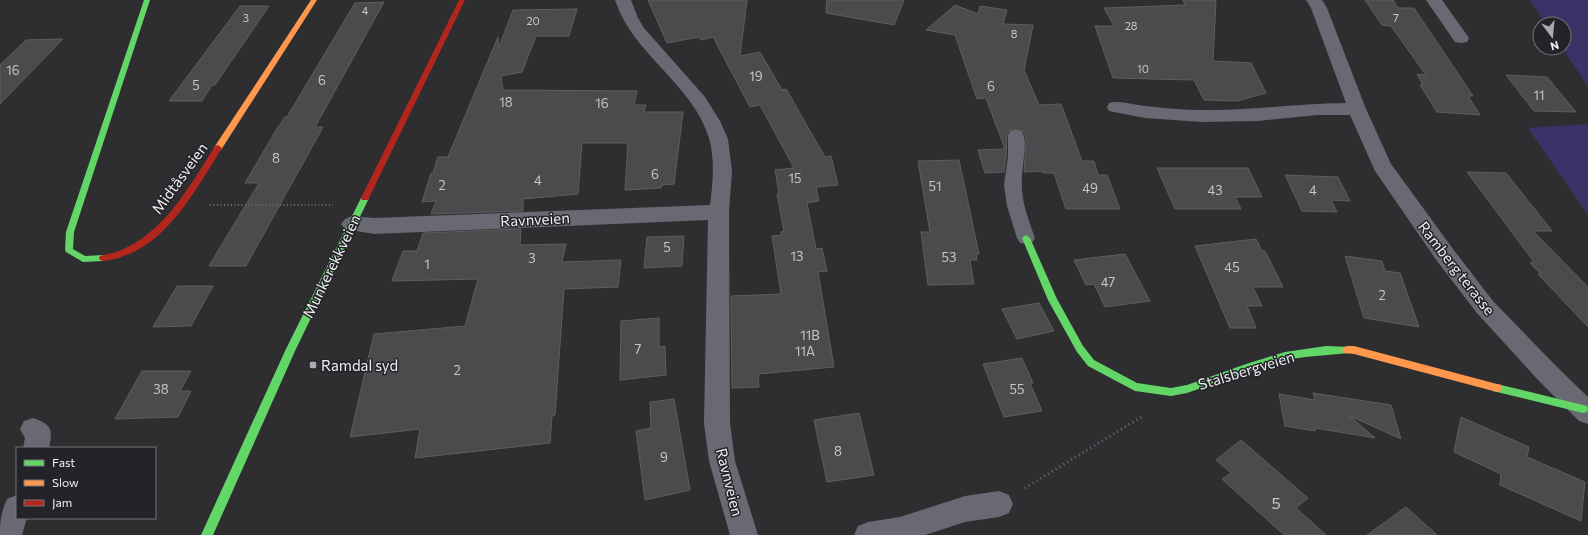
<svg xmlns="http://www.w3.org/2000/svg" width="1588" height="535" viewBox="0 0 1588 535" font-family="Commissioner,sans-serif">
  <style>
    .green { fill: #393367 }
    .building { fill: #4b4b4d; stroke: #5e5e61 }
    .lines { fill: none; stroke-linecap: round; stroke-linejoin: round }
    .path-far1 { stroke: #6a6a72; stroke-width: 2; stroke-dasharray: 1 2.5; stroke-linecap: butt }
    .path { stroke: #6a6a72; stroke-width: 3; stroke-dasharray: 1 3.5; stroke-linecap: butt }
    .lane { fill: #696973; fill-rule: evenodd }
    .street { fill: #696973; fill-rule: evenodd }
    .fast { fill: #63d668; fill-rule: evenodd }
    .slow { fill: #ff974d; fill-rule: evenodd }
    .jam { fill: #b3261e; fill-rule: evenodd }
    .poi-dot { fill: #ababaf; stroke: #232328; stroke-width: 1.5 }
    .labels { text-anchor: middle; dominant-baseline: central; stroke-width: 3; stroke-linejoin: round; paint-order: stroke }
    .far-number-label { font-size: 11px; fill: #c6c6ca }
    .number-label { font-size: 13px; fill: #c6c6ca }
    .street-label { font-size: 15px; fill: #efeff3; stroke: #232328 }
    .poi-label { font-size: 15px; fill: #efeff3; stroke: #232328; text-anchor: start }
    .near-number-label { font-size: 16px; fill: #c6c6ca }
  </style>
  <rect width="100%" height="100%" fill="#2e2e31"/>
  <path class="green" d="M1530,0h58v86l-26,-38h2v-24h-18z
    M1588,124v91l-60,-87z"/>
  <path class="building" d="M648,0h99l-7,56 20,-4 22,38 4,-1 39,68 6,-1 7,29 -22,2 3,14 -12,2 9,46 6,-1 5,23 -9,1 16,95 -76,7 1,13 -27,1 -1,-92 50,-2 -9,-58 9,-1v-3l3,-1 -7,-37h2l-4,-24 19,-2 -34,-63 -10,2 -37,-70 -12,3 -2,-3 -32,6z
    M827,0h77l-10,25 -68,-12z
    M1183,0h33l-3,61 38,2 15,30 -29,8 -33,-1 -10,-20 -81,-2 -18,-52h19l-10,-18 81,-3z
    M1365,0h28l5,8h16l59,88h-5l12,19 -43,-3 -17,-27h3l-6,-11 9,1 -35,-49 -9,-1z
    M384,2l-69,125h8l-77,139h-37l50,-83h-14l33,-56 7,-10h2l68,-114z
    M955,5l23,9 2,-8 27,4 -4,14 30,1 -9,45 15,35 22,-1 21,57h12l4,14h9l13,34h-54l-12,-36h-11v-2l-19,1 2,-29 -1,-9 -3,-4h-12l-3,4 -1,22 -2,16 -19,1 -7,-23 27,-1 -19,-51 -9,1 -22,-64 -29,-5z
    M240,6h29l-54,79h-3l-10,16h-33z
    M577,9l-8,27h-33l-14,36 -21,4 2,14 134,1 -3,14h12l-2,7h39l-9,72 -12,1 -1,3 -36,2 3,-47h-46l-4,51 -55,5v12l-92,3 5,-13 -14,1 9,-29h2l5,-16h10l50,-120 1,10 14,-37z
    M63,39l-63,65v-39l26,-25z
    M1506,75l41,2 29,35 -42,-1z
    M959,160l20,94h-3l1,6h-7l4,24 -46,1 -7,-53h9l-12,-71z
    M1157,168h91l14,29h-27l6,12h-66z
    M1467,172l39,1 46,58h-19l55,56v40l-50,-53 2,-1 -10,-10 4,-1z
    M1285,175l53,2 12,24 -19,-1 6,12 -35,-1z
    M521,229l-1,16 46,-1 -4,18 59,-2 -3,27 -54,2 -9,126 -3,1 -2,27 -135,15 5,-29 -70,8 24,-103 91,-8 13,-47 -86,2 11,-30h14l6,-18z
    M684,236l-2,30 -38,2 3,-31z
    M1256,239l6,12h3l18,36h-30l9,19h-15l9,22h-26l-35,-82z
    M1125,254l25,47 -45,6 -11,-23 -8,1 -12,-25z
    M1345,256l37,5 3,10 15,2 19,54 -55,-9z
    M177,286h36l-22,40 -38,1z
    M1039,303l15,28 -37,8 -15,-30z
    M659,318v29l6,-1 1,29 -46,5 1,-59z
    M1022,358l11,25h-3l12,28 -38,6 -21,-53z
    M142,371h49l-11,20h11l-13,26 -63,2z
    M1313,393l78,12 10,34 -51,-23 25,22 -60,-10v3l-30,-5 -6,-32 36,6z
    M674,399l16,91 -45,10 -9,-69 15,-3 -1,-26z
    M859,413l15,62 -47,7 -13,-62z
    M1461,417l68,30 -2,10 58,25 -4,39 -81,-36 1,-11 -47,-22z
    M1241,440l67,58 -12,10 30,27h-42l-62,-56 9,-6 -15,-13z
    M1406,507l31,28h-70z"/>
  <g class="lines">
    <path class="path-far1" d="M210,205h123"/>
    <path class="path" d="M1025,488l118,-72"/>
    <path class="lane" d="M1016,130l6,1c5,9 2,24 1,34 -4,31 2,44 12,73l-3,5 -6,1 -6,-1 -3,-5 -10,-32 -3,-21 4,-29v-21l2,-4z"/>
    <path class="street" d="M615,0h16l7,18 6,10 61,69 15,24 8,18 4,32 -3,41 1,211 5,38 23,74h-28l-21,-74 -5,-38 4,-203 -334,14 -29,-5 -4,-5 4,-5 7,-3 22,2 336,-13c3,-22 5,-46 -1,-67 -17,-55 -76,-83 -94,-138z
      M1306,0h16l5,8 39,101 25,55 62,85 40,52 64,66 31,30v27l-9,-3 -40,-40 -62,-68 -40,-52 -62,-90 -25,-56h-33l-59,6 -56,1 -57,-4 -36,-7 -2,-4 2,-4c12,-3 24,2 36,3 19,2 39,4 58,4 48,1 95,-7 143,-7l-35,-95z
      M1426,0h16l27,38 -2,4 -6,1 -6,-1z
      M33,418c19,7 20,11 16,30h-26l2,-10 -5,-9 4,-8z
      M999,491l10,4 4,9 -4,9 -10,4 -34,5 -40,13h-71l4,-9 10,-4 32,-5 65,-21z
      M17,495v23h10l-5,17h-22c0,-15 1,-22 7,-36z"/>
    <path class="fast" d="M144,0h6l-76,232 -1,17 12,7 18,-1 4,3 -4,3 -20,1 -17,-10 -1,-2 1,-18z
      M365,195l4,3 -74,153 -82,184h-12l84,-184 76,-153z
      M1026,235l4,3 27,61 26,47 11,14 43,23 34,5 16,-3 59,-21 39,-12 41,-6 24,1 2,3 -2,3 -45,4 -20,3 -38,12 -60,21 -16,3 -36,-5 -47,-25 -11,-14 -29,-52 -26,-62z
      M1497,384l86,21 4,1 1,3 -1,3 -4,1 -86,-21 -4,-1 -1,-3 1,-3z"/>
    <path class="slow" d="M311,0h6l-96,150h-6l-1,-2 1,-2z
      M1347,346h7l143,38 4,1 1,3 -1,3 -4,1 -143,-38 -10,-1 -2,-3 2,-3z"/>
    <path class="jam" d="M459,0h6l-96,198 -1,2h-6l-1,-2z
      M218,145l4,3c-24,38 -53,93 -98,108 -7,3 -14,4 -21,5l-3,-1 -1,-2 1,-2c7,-2 14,-3 21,-6 44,-18 70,-66 94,-104z"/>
  </g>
  <rect class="poi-dot" x="309" y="361" width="8" height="8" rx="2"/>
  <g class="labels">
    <g class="far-number-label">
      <text x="365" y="10">4</text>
      <text x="246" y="17">3</text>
      <text x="1396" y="17">7</text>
      <text x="533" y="20">20</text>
      <text x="1131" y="25">28</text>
      <text x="1014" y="33">8</text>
      <text x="1143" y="68">10</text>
    </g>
    <g class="number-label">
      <text x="13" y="70">16</text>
      <text x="756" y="76">19</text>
      <text x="322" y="80">6</text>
      <text x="196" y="85">5</text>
      <text x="991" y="86">6</text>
      <text x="1539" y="95">11</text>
      <text x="506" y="102">18</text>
      <text x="602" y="103">16</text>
      <text x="276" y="158">8</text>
      <text x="655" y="174">6</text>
      <text x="795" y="178">15</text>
      <text x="538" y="180">4</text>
      <text x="442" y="185">2</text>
      <text x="935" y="186">51</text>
      <text x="1090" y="188">49</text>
      <text x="1215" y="190">43</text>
      <text x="1313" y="190">4</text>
      <text x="667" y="247">5</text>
      <text x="797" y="256">13</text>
      <text x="949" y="257">53</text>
      <text x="532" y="258">3</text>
      <text x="427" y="264">1</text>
      <text x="1232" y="267">45</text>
      <text x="1108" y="282">47</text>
      <text x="1382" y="295">2</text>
      <text x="810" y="335">11B</text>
      <text x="638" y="349">7</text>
      <text x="805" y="351">11A</text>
      <text x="457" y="370">2</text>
      <text x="161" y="389">38</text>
      <text x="1017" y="389">55</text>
      <text x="838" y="451">8</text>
      <text x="664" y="457">9</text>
    </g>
    <g class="street-label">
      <text transform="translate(179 178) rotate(-54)">Midtåsveien</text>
      <text transform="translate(535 219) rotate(-3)">Ravnveien</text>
      <text transform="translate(331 266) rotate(-64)">Munkerekkveien</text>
      <text transform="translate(1457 268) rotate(52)">Ramberg terasse</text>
      <text transform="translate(1246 370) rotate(-17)">Stalsbergveien</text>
      <text transform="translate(730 482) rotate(76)">Ravnveien</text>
    </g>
    <g class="poi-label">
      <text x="321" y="365">Ramdal syd</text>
    </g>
    <g class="near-number-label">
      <text x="1276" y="502">5</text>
    </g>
  </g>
  <rect x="16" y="447" width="140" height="72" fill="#232328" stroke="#757579"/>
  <rect x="24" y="460" width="20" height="6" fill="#63d668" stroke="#757579"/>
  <text x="52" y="467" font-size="12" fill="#efeff3">Fast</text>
  <rect x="24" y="480" width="20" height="6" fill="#ff974d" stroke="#757579"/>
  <text x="52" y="487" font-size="12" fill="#efeff3">Slow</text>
  <rect x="24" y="500" width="20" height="6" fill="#b3261e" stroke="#757579"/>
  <text x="52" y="507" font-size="12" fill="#efeff3">Jam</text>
  <g transform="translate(1552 36) rotate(164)"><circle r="19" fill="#232328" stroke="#757579"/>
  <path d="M0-3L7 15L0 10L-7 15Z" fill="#ababaf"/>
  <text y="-6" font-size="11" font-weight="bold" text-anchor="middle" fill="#efeff3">N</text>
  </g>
</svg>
